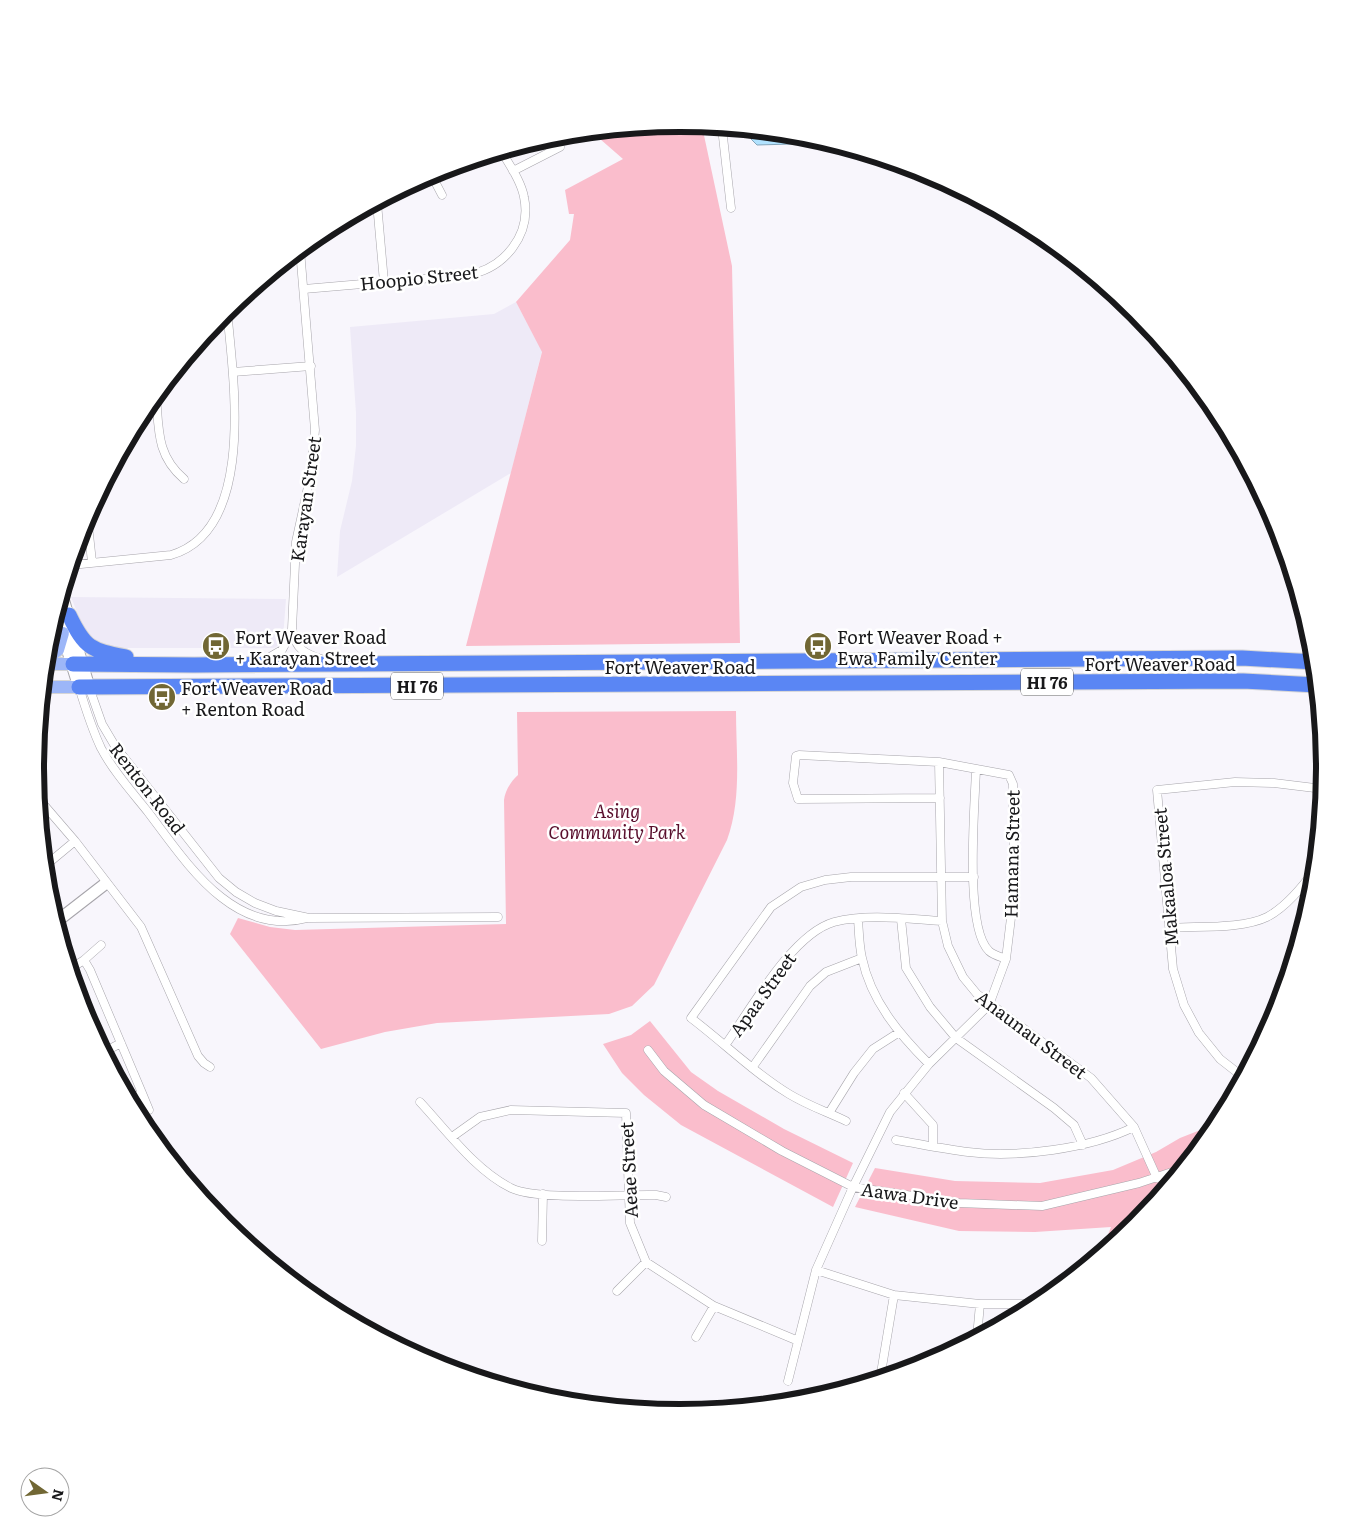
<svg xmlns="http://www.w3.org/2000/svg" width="1360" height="1537" viewBox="0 0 1360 1537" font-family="Literata,serif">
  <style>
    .built { fill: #eeeaf7 }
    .green { fill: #fabdcc }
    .water { fill: #b1e2fe; stroke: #83a5ba }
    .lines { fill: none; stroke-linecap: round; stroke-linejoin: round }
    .street-casing { stroke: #a7a5ab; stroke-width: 9 }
    .secondary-casing { stroke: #a7a5ab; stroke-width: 13 }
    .primary-casing { stroke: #d5d5d6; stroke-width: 14 }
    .highway-casing { stroke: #d5d5d6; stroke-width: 17 }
    .street { stroke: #fff; stroke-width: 8 }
    .secondary { stroke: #fff; stroke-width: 11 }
    .primary { stroke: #9cb6f8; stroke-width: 12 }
    .highway { stroke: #5a86f4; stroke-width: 15 }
    .labels { text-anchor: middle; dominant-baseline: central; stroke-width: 5; stroke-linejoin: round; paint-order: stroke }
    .shield { fill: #fff; stroke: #5d5d5f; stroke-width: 1 }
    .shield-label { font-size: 16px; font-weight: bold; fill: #18181a }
    .street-label { font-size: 18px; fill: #18181a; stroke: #fff }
    .poi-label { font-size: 18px; fill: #18181a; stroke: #fff; text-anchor: start }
    .park-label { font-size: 18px; font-style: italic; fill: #590e2c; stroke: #fff }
    .rim { fill: none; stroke: #18181a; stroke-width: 6 }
  </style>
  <rect width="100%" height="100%" fill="#f8f6fc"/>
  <path class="built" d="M516,302l26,49 -31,122 -174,104 3,-46 12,-50 4,-35v-33l-6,-86 144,-13z
    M71,597l215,2 -3,39 -2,6 -7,4h-171l-18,-16z"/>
  <path class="green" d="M680,124l22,2 30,140 8,377 -274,3 76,-294 -26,-50 54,-62 4,-26h-5l-4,-24 58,-31 -31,-27z
    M736,711c0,43 6,88 -9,129l-73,145 -22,21 -23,8 -172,9 -52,9 -64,17 -91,-115 8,-16 32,9 25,3 211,-6 -2,-124c1,-9 7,-19 14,-25l-1,-63z
    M650,1021l41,51 27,19 66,38 69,34 -20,44 -152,-82 -37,-30 -22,-22 -19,-29 28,-9z
    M1221,1119l-85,106 -35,28 10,-26 -76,5 -76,-1 -104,-24 20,-39 80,13 85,2 73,-13 43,-18 24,-14 33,-13z"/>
  <path class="water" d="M751,131l55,5 23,7 -72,2 -6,-6z"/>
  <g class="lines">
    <defs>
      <path id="street" d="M722,128l9,80
        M544,139l7,12
        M513,171l47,-24
        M431,174l11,21
        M377,203l7,79
        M300,250l15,180 -4,43 -15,69 -4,87c3,21 14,25 32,31
        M304,289l163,-14c37,-6 65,-40 57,-78 -3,-16 -14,-31 -22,-45
        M233,372l78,-6
        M156,395c3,34 0,60 28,84
        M87,516l5,46
        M71,565l100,-10c86,-25 62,-178 56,-245
        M263,661l19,-11 10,-19
        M79,687c6,20 13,42 22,61 12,23 31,44 47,64 38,50 85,126 160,106
        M89,687l13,37 13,22 104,132 17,14 19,11 21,8 33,7 189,-1
        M939,762l3,159 6,25 15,31 14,17 114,84 43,49 23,51
        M976,769c-1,35 -12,159 13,182 4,4 12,6 17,8
        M38,798l37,43
        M45,866l30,-25 66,86 57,129 6,7 6,4
        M858,919c1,13 1,26 4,39 9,43 37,76 67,106
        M901,919l5,49 24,39 26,31 98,70 20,17 9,20
        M1170,928c28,-2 73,1 97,-11 19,-10 35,-30 48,-47
        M84,960l17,-15
        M70,969l14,-9 6,10 52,123 -13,7
        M726,1044c25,-35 66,-110 108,-122 34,-9 74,-3 108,-1
        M648,1050l16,21 40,34 78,46 71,36 106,16 83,3 97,-23 42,-14
        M104,1052l17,-9
        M752,1068l58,-82 16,-14 36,-14
        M1243,1077l-23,-18 -21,-26 -15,-28 -11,-36 -16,-179 78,-8 39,1 49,6
        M142,1093l7,17
        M904,1093l29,32v21
        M420,1102c27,29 55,68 91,86 27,13 111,6 145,7l10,2
        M829,1113l25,-40 19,-24 25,-16
        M846,1121c-19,-9 -39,-16 -57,-27 -35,-21 -65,-51 -98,-76l80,-111 30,-20 24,-7 26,-3h123
        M452,1137l28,-20 31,-7 115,3 4,110 16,39 68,44 82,34
        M896,1140c24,4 48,9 72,12 49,6 121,-3 166,-25
        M542,1241l1,-47
        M816,1270l78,25 86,9h59
        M617,1291l29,-29
        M696,1337l18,-31
        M977,1337l3,-33
        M880,1379l14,-84
        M788,1381l28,-111 37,-83 37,-75 39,-48 60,-59 17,-46 8,-66 -1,-109 -4,-9 -70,-13 -140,-7 -3,1 -3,27 5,16 142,-1"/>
      <path id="secondary" d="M62,595l27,92
        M56,613l23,74
        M56,922l49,-38"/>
      <path id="primary" d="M46,659l12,-9 5,-17
        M45,664h28
        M43,687h36"/>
      <path id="highway" d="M69,615c16,34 22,35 57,42
        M73,664l121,1 1048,-7 73,4
        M79,687l1164,-6 74,4"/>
    </defs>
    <use href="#street" class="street-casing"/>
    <use href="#secondary" class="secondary-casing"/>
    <use href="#primary" class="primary-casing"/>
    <use href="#highway" class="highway-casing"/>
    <use href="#street" class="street"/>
    <use href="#secondary" class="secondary"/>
    <use href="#primary" class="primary"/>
    <use href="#highway" class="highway"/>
  </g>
  <defs>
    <symbol id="bus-disc" viewBox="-11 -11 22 22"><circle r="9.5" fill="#716734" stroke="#fff"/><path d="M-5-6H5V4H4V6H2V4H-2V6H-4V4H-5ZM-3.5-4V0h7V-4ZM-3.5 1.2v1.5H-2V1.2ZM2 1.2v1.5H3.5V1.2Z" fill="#fff"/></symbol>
  </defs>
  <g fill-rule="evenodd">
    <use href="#bus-disc" x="200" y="630" width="32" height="32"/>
    <use href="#bus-disc" x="802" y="630" width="32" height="32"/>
    <use href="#bus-disc" x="146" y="681" width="32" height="32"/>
  </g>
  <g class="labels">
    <g class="shield">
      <rect x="1021" y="668.5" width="52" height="27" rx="4"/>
      <rect x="391" y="672.5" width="52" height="27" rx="4"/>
    </g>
    <g class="shield-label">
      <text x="1047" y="682">HI 76</text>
      <text x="417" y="686">HI 76</text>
    </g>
    <g class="street-label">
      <text transform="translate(419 277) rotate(-6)">Hoopio Street</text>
      <text transform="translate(305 499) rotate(-82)">Karayan Street</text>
      <text x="1160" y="663">Fort Weaver Road</text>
      <text x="680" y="666">Fort Weaver Road</text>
      <text transform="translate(148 788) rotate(52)">Renton Road</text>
      <text transform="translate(1011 854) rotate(-89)">Hamana Street</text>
      <text transform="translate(1165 877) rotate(-95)">Makaaloa Street</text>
      <text transform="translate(762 994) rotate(-54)">Apaa Street</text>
      <text transform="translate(1032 1034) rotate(37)">Anaunau Street</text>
      <text transform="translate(628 1170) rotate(-93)">Aeae Street</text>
      <text transform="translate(910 1195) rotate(8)">Aawa Drive</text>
    </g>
    <g class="poi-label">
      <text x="235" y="636">Fort Weaver Road<tspan x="235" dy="21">+ Karayan Street</tspan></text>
      <text x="837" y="636">Fort Weaver Road +<tspan x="837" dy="21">Ewa Family Center</tspan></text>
      <text x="181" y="687">Fort Weaver Road<tspan x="181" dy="21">+ Renton Road</tspan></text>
    </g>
    <g class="park-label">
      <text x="617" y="810">Asing<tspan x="617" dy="21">Community Park</tspan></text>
    </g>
  </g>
  <path d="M0 0H1360V1537H0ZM44 768a636 636 0 1 1 1272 0a636 636 0 1 1-1272 0Z" fill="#fff" fill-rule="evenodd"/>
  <path class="rim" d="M44 768a636 636 0 1 1 1272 0a636 636 0 1 1-1272 0Z"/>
  <g transform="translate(45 1492) rotate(104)"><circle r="24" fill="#ffffff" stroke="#a3a3a3"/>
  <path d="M0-4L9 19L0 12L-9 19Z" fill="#716734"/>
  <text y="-8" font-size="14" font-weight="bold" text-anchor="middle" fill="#18181a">N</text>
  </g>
</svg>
